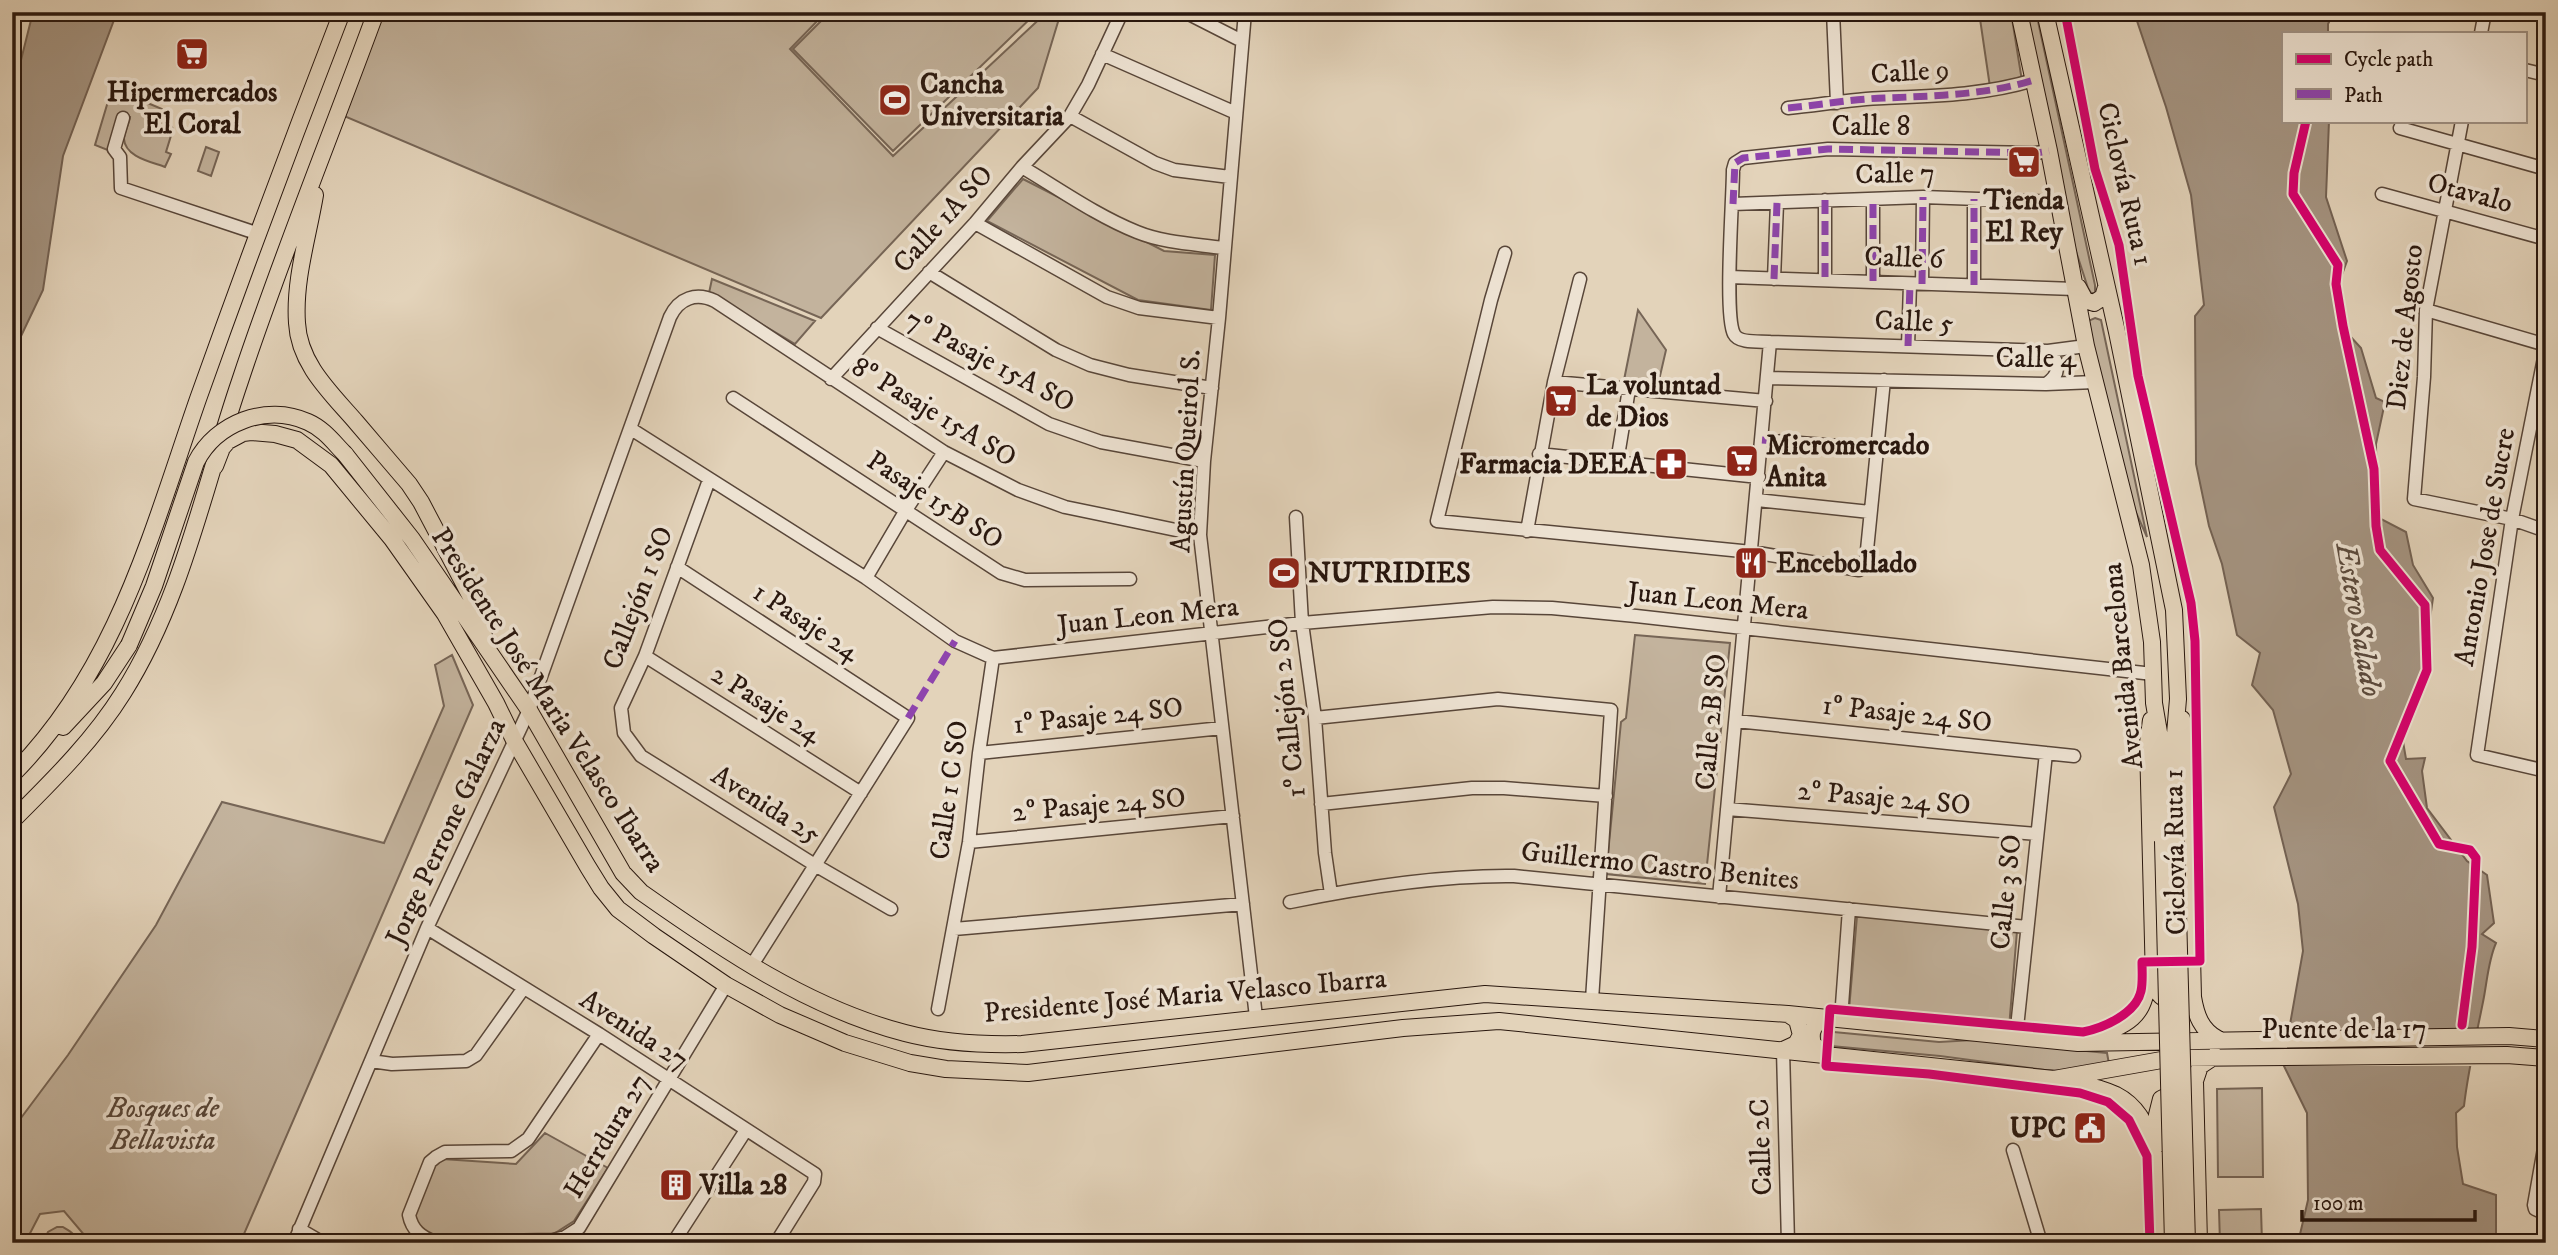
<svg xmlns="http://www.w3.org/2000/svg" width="2558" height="1255" viewBox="0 0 2558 1255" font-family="'IM FELL DW Pica',serif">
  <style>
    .green { fill: #c3b39d; stroke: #766556; stroke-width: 2 }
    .water { fill: #a49380; stroke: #736152; stroke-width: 2 }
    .pier { fill: #e3d3ba }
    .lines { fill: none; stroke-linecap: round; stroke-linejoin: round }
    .minor-casing { stroke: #584639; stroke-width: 15 }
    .major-casing { stroke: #29170e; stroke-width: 18 }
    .minor { stroke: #ede2d2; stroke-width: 12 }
    .major { stroke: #e3d3ba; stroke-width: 16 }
    .major-bridge-casing { stroke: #29170e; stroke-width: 18; stroke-linecap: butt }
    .major-bridge { stroke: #e3d3ba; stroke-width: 16 }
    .quiet { stroke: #8e44ad; stroke-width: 7; stroke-dasharray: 14 7; stroke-linecap: butt }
    .cycleway-casing { stroke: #ede2d2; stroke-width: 13 }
    .cycleway { stroke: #d6006c; stroke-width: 9 }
    .labels { text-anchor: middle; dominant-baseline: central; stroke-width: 7; stroke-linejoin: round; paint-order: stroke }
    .street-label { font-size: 28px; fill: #29170e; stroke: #ede2d2 }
    .poi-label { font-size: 28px; font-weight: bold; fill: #29170e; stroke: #ede2d2; text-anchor: start }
    .park-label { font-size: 28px; font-style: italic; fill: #574639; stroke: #ede2d2 }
    .water-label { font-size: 30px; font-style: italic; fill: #5a493c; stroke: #ede2d2 }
  </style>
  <rect width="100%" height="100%" fill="#e3d3ba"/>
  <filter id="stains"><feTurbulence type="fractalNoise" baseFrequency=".00286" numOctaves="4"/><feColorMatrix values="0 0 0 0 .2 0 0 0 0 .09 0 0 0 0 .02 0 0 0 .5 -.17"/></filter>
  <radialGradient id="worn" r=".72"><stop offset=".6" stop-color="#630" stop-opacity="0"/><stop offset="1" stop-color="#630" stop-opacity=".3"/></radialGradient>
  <path class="green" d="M382,12h444l-36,37 103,107 154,-144h14l-23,76 -217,230 -477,-202z
    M830,12h207l-144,139 -100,-102z
    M1979,12h32l11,69 -32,6z
    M2023,12h13l59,273v8h-4l-3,-5 -18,-55z
    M112,88l50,21 11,20 -7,23 5,2 -6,13c-13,-5 -40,-10 -41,-28 0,-7 5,-15 6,-22l-7,-2 -13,36 -15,-6z
    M206,147l13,5 -8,24 -13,-5z
    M1023,179l141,72 51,4 -4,55 -73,-10 -151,-79z
    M712,279l103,42 -20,23 -86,-51z
    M1638,310l28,40 -9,39 -34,-4z
    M2095,318l6,2 46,217 -26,-58 -33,-158z
    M1635,635l95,8 -25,241 -99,-10 15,-152 5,-4z
    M452,655l21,50 -229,529 -8,9h-145l-27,-32 -24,3 -15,29h-13v-113l56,-75 88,-130 66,-123 162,41 60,-137 -9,-41z
    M1857,916l160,15 -8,97 -160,-18z
    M1823,1031l116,11 35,-2 133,13 2,11 -47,7 -17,-1 -105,-14 -120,-11 -1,-13z
    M2262,1088l1,89h-45l-1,-88z
    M545,1133l63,35 -34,53 -22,14 -114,5 -18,-10 -6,-15 19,-50 9,-6 74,5z
    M2261,1209l1,34h-42l-1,-33z
    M57,1227h6c7,4 13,7 13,16h-33l5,-11z"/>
  <path class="water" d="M33,12h84l-54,144 -20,134 -31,65v-259z
    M2134,12h200l-6,12v9h-45v88h46l-3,76 21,64 -11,30 3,33 22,24 15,50 9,4 -9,42 1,73 29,15 7,33 20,33 -14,96 -18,36 5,29 19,-1 -3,13 5,37 40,53 20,14 7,48 -12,11 14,9c-8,18 -9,40 -13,59 -7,35 -15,69 -19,104l-8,7 1,34 6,37 33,11v48h-198l10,-43 -1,-87 -24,-49 20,-113 -5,-47 -24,-97 17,-33 -18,-64 -21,-25 8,-32 -23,-18 -15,-71 -13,-38 -13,-62 -1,-148 9,-11 -13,-110 -25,-88z"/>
  <path class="pier" d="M2284,1028l155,1 42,-1 -9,38h-193z"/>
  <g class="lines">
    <defs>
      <path id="minor" d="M1185,12l57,29
        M1245,12l-26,306 -15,143 -4,74 56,482
        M1833,12l4,91
        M2481,33l4,-21
        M1102,54l134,59
        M2525,70l21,5
        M1788,108c32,-3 64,-9 96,-10 50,-2 102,-3 150,-18
        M1070,116l85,47 19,7 56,7
        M123,118l-9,31 6,8 1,31 138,46
        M2462,121l-36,189 -2,67 -10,122 98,20 34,12
        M2400,128l146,41
        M2049,151l-13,2 -208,-4 -85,9 -8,5 -2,7c0,28 -9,146 1,164 5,10 27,7 36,8l278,9 38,-5
        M1022,167c37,22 75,49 115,65 27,11 58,12 86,16
        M2382,194l164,45
        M1825,200v80
        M1733,204l190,-7 135,5
        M975,223l132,74 32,11 80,10
        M1505,253l-14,47 -54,221 315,31 107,18 5,-3 2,-7 18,-180
        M929,272l127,78 34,15 39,10 83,13
        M1730,277l345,12
        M1774,279l3,-76
        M1873,281v-82
        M1922,284l1,-87
        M1974,285v-86
        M2426,310l120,35
        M877,328l172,96 52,18 103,19
        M1908,346l2,-62
        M2546,348l-34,171 -35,236 69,16
        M1768,378l278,6 49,-2
        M831,379l144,-156 47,-56 48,-51 18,-31 34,-73
        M1554,382l212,19
        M2046,384c14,-9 15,-22 2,-33
        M733,398l268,175 24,7 105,-1
        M631,429l235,149 89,63 38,17 309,-35 191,-16 59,1 84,8 517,58
        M1762,440l114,9
        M1539,454l220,23
        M1617,462l12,-73
        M709,480l-64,176 -24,52 3,25 17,23 174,109 76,44
        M1757,500l113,12
        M1296,517l6,106 13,95 10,135 6,41
        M1527,531l27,-149 26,-103
        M677,567l231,151 -156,247
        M866,578l40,-68 38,-58
        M645,656l216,137
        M1315,718l183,-19 113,11 -19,290
        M1736,721l338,35
        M979,753l243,-25
        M1321,804l151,-16h32l102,8
        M1727,809l310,25
        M969,842l264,-26
        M1719,897l51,-555
        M1290,902c73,-15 150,-27 224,-26l513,51
        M427,928l172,106 216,140 -1,8 -38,61
        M954,929l289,-25
        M1842,1005l7,-96
        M938,1009l31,-167 10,-89 14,-95
        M599,1034l-71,105 -17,12 -66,1 -9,5 -6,5 -21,53c3,15 12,22 26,27l118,-2 12,-3 14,-9 147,-243
        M2016,1037l30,-284
        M1783,1050l5,193
        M371,1061l21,3 74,-3 10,-6 47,-66
        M2546,1137l-12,68 1,4 11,5
        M2013,1150l28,93
        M299,1229l24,14
        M294,1243l133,-315 102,-218 141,-393c9,-19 26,-25 45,-16l229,151 74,38 47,17 135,28
        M673,1243l73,-113"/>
      <path id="major" d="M2019,12l30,139 37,195 55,219 11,77 2,61 7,41 2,97
        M2045,12l72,320 57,278 4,89 -4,47 2,95
        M315,195c-7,42 -21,85 -18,128 2,41 34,70 59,99 18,21 35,41 53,62l12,18 61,116 3,28
        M2078,287l7,13 9,3 9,-6 3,-10
        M345,454l67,85 117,171 94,163 18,19c81,57 167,116 264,141 38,10 79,12 117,11l463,-50 303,20 290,29 431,-7 37,3
        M215,466l7,-18 6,-7 15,-8 8,-1 24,2 22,6 34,25 61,74 53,75 51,89 19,39 73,125 13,21 17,21 36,27 72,49 54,30 65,28 65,20 36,6 82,4 375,-45 96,-7 555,58 119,-21 334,-3 39,3
        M2182,719l5,28 6,250c3,18 8,33 25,42
        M2151,720l-3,23 6,238c2,13 9,21 23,19
        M63,727l41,-44 25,-38
        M12,775c104,-104 139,-241 186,-376 46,-129 94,-258 144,-387
        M12,821c40,-40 81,-80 111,-128 60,-95 81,-207 117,-312 41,-124 91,-246 136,-369
        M2087,1039c36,-13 60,-19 60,-62
        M1783,1050l13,-6 5,-9 -4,-15 -9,-6
        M1824,1054l-11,-10c-4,-13 2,-23 15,-26
        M2064,1080c18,4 35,7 52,15 49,25 43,102 44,148
        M2157,1145v-30l4,-16 12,-6 8,1
        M2199,1243l-4,-162 5,-15 15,-10"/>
    </defs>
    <use href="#minor" class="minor-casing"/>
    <use href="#major" class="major-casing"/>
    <use href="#minor" class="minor"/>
    <use href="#major" class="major"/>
    <defs>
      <path id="major-bridge" d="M129,645l25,-59 42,-124c20,-39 70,-59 112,-40 16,7 26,21 37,32
        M2163,841l10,402
        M2176,841l11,402"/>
    </defs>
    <use href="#major-bridge" class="major-bridge-casing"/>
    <use href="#major-bridge" class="major-bridge"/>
    <path class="quiet" d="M1788,108c32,-3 64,-9 96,-10 50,-2 102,-3 150,-18
      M1825,200v80
      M1733,204l2,-41 8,-5 85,-9 208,4 13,-2
      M1774,279l3,-76
      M1873,281v-82
      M1922,284l1,-87
      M1974,285v-86
      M1908,346l2,-62
      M1762,440l114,9
      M908,718l47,-77"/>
    <defs>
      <path id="cycleway" d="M2065,12l30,157 24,76 19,131 53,227 4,38 5,320 -58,1c0,9 1,20 -1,29 -5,23 -38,37 -58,41l-253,-23 -4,57 103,8 151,19 28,9 21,18 18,36 3,87
        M2306,121l-12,52 -1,21 45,71 -2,19 7,42 31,143 2,57 4,24 45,55 2,65 -37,91 49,83 31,6 6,8 -4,89 -10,78"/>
    </defs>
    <use href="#cycleway" class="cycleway-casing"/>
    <use href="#cycleway" class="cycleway"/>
  </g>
  <defs>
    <symbol id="supermarket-square" viewBox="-11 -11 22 22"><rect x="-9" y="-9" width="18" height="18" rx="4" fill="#8f2418" stroke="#ede2d2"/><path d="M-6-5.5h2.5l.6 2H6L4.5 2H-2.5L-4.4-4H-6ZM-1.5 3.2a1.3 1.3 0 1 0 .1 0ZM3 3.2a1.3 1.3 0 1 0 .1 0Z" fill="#fff"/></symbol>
    <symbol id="stadium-square" viewBox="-11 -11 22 22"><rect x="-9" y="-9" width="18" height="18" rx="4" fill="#8f2418" stroke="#ede2d2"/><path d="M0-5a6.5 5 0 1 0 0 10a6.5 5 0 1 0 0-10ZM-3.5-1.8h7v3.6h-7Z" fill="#fff"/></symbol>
    <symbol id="pharmacy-square" viewBox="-11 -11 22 22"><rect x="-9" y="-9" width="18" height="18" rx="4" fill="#8f2418" stroke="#ede2d2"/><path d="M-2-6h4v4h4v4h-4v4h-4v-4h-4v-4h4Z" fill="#fff"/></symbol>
    <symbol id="restaurant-square" viewBox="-11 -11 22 22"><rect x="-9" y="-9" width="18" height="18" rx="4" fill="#8f2418" stroke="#ede2d2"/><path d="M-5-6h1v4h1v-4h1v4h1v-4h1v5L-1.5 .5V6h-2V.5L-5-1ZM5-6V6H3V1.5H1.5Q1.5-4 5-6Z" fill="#fff"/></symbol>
    <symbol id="civic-square" viewBox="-11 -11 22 22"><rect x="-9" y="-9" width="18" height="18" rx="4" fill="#8f2418" stroke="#ede2d2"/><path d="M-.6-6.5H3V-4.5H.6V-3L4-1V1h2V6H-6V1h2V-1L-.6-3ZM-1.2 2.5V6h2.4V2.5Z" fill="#fff"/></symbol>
    <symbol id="building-square" viewBox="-11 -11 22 22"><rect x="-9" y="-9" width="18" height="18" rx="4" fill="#8f2418" stroke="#ede2d2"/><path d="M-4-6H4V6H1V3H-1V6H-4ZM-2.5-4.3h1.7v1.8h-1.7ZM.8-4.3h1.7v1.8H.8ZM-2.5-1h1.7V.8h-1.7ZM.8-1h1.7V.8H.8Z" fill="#fff"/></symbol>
  </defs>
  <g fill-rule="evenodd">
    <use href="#supermarket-square" x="173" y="35" width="38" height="38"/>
    <use href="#stadium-square" x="876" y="81" width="38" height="38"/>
    <use href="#supermarket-square" x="2005" y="143" width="38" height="38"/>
    <use href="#supermarket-square" x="1542" y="382" width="38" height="38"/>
    <use href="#supermarket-square" x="1723" y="442" width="38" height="38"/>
    <use href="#pharmacy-square" x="1652" y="445" width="38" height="38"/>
    <use href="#restaurant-square" x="1732" y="544" width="38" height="38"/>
    <use href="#stadium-square" x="1265" y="554" width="38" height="38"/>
    <use href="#civic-square" x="2071" y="1109" width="38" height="38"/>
    <use href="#building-square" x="657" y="1166" width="38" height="38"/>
  </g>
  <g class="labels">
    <g class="street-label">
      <text transform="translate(1910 72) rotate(-4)">Calle 9</text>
      <text x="1871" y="126">Calle 8</text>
      <text transform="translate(1895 174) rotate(-1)">Calle 7</text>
      <text transform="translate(2125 184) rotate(77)">Ciclovía Ruta 1</text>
      <text transform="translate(2470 193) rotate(15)">Otavalo</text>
      <text transform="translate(943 219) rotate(-48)">Calle 1A SO</text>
      <text transform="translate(1904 258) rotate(2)">Calle 6</text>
      <text transform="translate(1914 322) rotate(2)">Calle 5</text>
      <text transform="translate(2405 327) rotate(-84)">Diez de Agosto</text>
      <text x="2036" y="358">Calle 4</text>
      <text transform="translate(990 361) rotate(28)">7º Pasaje 15A SO</text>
      <text transform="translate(934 412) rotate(31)">8º Pasaje 15A SO</text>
      <text transform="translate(1186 451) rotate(-87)">Agustín Queirol S.</text>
      <text transform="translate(935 500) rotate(33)">Pasaje 15B SO</text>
      <text transform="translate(2485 547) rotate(-80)">Antonio Jose de Sucre</text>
      <text transform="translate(638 598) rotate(-69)">Callejón 1 SO</text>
      <text transform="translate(1718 601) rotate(6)">Juan Leon Mera</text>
      <text transform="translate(1148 616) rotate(-6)">Juan Leon Mera</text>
      <text transform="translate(806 622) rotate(33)">1 Pasaje 24</text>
      <text transform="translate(2123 666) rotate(-96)">Avenida Barcelona</text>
      <text transform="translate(548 700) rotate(57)">Presidente José Maria Velasco Ibarra</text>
      <text transform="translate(766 704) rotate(32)">2 Pasaje 24</text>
      <text transform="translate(1287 708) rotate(-96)">1º Callejón 2 SO</text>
      <text transform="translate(1907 714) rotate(6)">1º Pasaje 24 SO</text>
      <text transform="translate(1098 716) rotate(-6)">1º Pasaje 24 SO</text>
      <text transform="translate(1711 722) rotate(-85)">Calle 2B SO</text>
      <text transform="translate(949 790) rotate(-82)">Calle 1 C SO</text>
      <text transform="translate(1884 798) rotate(5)">2º Pasaje 24 SO</text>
      <text transform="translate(766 805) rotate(32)">Avenida 25</text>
      <text transform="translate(1099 805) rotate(-5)">2º Pasaje 24 SO</text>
      <text transform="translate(446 832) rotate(-65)">Jorge Perrone Galarza</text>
      <text transform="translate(2175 852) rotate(-91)">Ciclovía Ruta 1</text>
      <text transform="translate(1660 866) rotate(6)">Guillermo Castro Benites</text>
      <text transform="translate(2006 892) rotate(-84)">Calle 3 SO</text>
      <text transform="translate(1185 996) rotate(-5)">Presidente José Maria Velasco Ibarra</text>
      <text x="2344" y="1029">Puente de la 17</text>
      <text transform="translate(634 1030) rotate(33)">Avenida 27</text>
      <text transform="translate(607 1136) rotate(-59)">Herrdura 27</text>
      <text transform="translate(1761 1147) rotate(-92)">Calle 2C</text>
    </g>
    <g class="poi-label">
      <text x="920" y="84">Cancha<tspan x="920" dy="32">Universitaria</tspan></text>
      <text x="192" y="92" text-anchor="middle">Hipermercados<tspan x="192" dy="32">El Coral</tspan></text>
      <text x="2024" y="200" text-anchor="middle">Tienda<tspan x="2024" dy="32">El Rey</tspan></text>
      <text x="1586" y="385">La voluntad<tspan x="1586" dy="32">de Dios</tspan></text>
      <text x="1766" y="445">Micromercado<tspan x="1766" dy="32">Anita</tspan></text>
      <text x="1646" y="464" text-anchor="end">Farmacia DEEA</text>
      <text x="1776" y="563">Encebollado</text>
      <text x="1308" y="573">NUTRIDIES</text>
      <text x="2066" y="1128" text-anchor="end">UPC</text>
      <text x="700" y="1185">Villa 28</text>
    </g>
    <g class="park-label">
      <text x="163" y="1108">Bosques de<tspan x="163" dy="32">Bellavista</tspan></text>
    </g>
    <g class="water-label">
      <text transform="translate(2358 620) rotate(80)">Estero Salado</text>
    </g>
  </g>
  <rect width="2558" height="1255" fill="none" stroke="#e3d3ba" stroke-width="42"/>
  <rect x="14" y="14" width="2530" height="1227" fill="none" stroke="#29170e" stroke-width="3.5"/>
  <rect x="21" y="21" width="2516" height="1213" fill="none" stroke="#29170e" stroke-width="2"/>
  <rect x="2282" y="32" width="245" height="91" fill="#ede2d2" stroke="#9f9184" stroke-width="2"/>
  <rect x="2296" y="54" width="35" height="10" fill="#d6006c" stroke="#9f9184" stroke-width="2"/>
  <text x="2344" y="66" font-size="21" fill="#29170e">Cycle path</text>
  <rect x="2296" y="89" width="35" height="10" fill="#8e44ad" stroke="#9f9184" stroke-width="2"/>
  <text x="2344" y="102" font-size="21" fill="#29170e">Path</text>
  <path d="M2302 1210v10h173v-10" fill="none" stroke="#29170e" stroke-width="3.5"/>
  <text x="2313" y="1210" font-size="21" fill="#29170e" stroke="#ede2d2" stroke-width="5" paint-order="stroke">100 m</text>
  <rect width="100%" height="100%" filter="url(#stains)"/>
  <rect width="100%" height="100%" fill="url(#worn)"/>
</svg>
